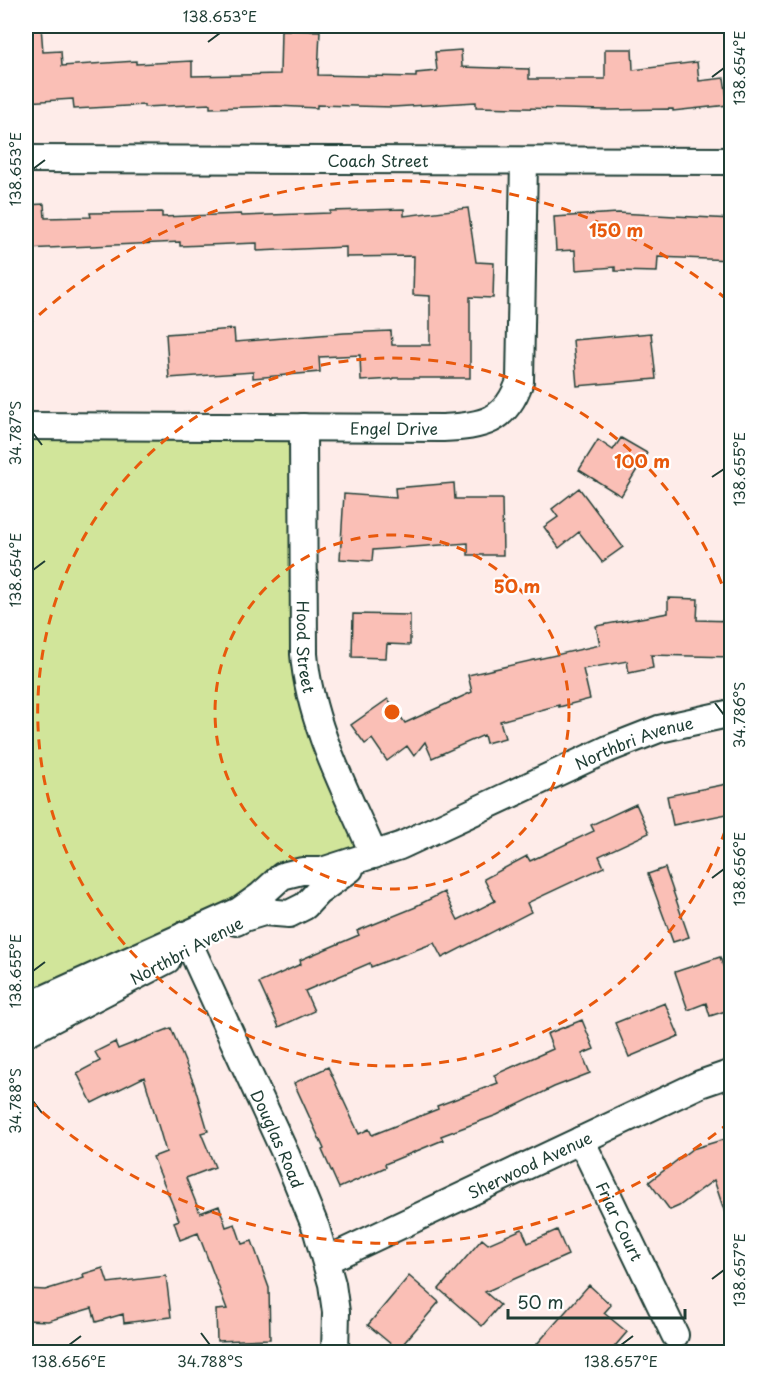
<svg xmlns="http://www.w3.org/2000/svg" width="757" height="1378" viewBox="0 0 757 1378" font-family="'Playpen Sans',sans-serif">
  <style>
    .green { fill: #d1e59a; stroke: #789167; stroke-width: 1.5 }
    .building { fill: #fabfb6; stroke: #1f3d34; stroke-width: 1.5 }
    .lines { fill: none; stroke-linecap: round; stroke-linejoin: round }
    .minor-casing { stroke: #1f3d34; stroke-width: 30 }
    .minor { stroke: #fff; stroke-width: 26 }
    .ticks { fill: none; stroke: #1f3d34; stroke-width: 2 }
    .ring { fill: none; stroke: #e8590c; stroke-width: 3; stroke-dasharray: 10 8 }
    .labels { text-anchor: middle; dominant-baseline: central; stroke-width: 4.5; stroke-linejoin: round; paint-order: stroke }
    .street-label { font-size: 16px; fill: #1f3d34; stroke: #fff }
    .centre { fill: #e8590c; stroke: #fff; stroke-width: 3 }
    .ring-label { font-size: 18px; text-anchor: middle; font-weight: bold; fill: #e8590c; stroke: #fff; stroke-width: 4.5; stroke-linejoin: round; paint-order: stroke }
    .neatline { fill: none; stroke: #1f3d34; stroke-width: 2 }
    .ticks-label { font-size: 15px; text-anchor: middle; fill: #1f3d34 }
  </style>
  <rect width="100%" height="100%" fill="#feece9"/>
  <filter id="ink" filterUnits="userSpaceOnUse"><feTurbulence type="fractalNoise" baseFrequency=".0167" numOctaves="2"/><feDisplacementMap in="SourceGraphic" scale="12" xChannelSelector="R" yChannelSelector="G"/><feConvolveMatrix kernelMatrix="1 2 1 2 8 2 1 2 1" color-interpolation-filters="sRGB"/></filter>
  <g filter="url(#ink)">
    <path class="green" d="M26,426l277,1 1,227 70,201 -52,16 -296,136z"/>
    <path class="building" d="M26,26h15l2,26 18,-1 1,15 74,-5v3l56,-3v15l88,-2 1,-44 39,1 -2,44 98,2v-4l21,-2 -2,-19 26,-2 1,17 67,2v10h76v-30h27l1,21 64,-8 2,19 25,-3 4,27 -55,6v-2l-67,1 -130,-3v-5l-83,5 -76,-2v3l-40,-2 -67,2v-4l-66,3v-2l-70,4 -1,-10 -47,3z
      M44,204l1,14 46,-1 -1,-4 72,-1v5l79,-3 1,2 88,-3v-2l74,-2v7l64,-8 8,54 18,1 -1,35 -23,-1v81h-77v1l-32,2 -1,-26 -41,2 1,15 -67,6v-6l-84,6 -3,-44 68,-5 1,13 109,-9 47,-2 1,14h38v-49l-17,-1 1,-39 -68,1v-10l-89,4v-8l-77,3v-4l-154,7v-44z
      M618,213l114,6v41l-74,-3 -1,15 -42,-1v-4l-39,3 -1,-20 -19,1 -2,-34z
      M651,333l5,46 -79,7 -4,-46z
      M621,438l26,15 -26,43 -42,-26 19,-30 15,10z
      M454,483l1,16h47l1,56h-35v-12l-95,7 -1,11 -32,-2 4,-65 52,4 -1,-10z
      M579,488l44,59 -21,15 -23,-30 -20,16 -15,-21 14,-10 -6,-8z
      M668,598l30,1 -1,21 35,1v36l-81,-2 2,13 -24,5 -2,-12 -44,8 7,30 -31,8v-2l-59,16 5,17 -19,5 -2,-8 -52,23 -7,-16 -11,14 -7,-10 -20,15 -15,-22 -7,5 -14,-19 37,-26 17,24 67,-31 -4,-17 132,-30 -4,-19 72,-13z
      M353,614l57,1v30l-23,-1 -1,14 -34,-1z
      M732,783v30l-59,12 -6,-29z
      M636,804l13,29 -50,23 5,11 -77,36 4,9 -89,46 -8,-15 -63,24 -1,-4 -65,28 9,20 -35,16 -20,-44 42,-19 -1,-4 59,-25 -2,-4 59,-24v-1l28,-14 14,28 37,-19 -11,-22 43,-23 3,5 64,-30 -3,-6z
      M665,868l24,69 -16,5 -25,-68z
      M720,957l12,34v18l-22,7 -4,-13 -18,7 -13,-38z
      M665,1003l14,33 -50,21 -14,-34z
      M582,1020l12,29 -12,5 8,19 -36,14 -57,28 -56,21 2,4 -58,24 1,3 -47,21 -17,-38 2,-1 -30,-66 34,-16 31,67 10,-5 3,6 66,-26 -1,-3 61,-23 -4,-8 59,-26 -6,-15z
      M171,1028l23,56 14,47 -7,2 14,34 -29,11 14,35 19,-7 7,21 9,-3 7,20 10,-3 17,47 1,51 -53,2 -1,-31 11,-1 -29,-76 -18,7 -6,-18 5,-2 -26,-63 13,-5 -22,-75 -52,26 -15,-30 23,-12 -5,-9 20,-10 3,7z
      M732,1137v84l-4,1 -14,-42 -35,26 -9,4 -21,-28 43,-33z
      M522,1229l6,14 29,-13 11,25 -83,37 15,13 -18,21 -43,-37 43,-50 6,5z
      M103,1268l5,15 58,-7 5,41 -47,6 -1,-9 -27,8 -4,-14 -44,13 -22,-1v-31l19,1 39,-12 -1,-4z
      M409,1276l30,26 -41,48 -30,-25z
      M589,1285l22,20 -7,8 23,19 -18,21h-80z"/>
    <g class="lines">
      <defs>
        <g id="minor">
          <path id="s1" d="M26,159l706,2"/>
          <path id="s2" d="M26,426l417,2c40,-2 63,-6 77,-47l4,-220"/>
          <path id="s3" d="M303,427l1,227c6,71 42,137 70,201"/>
          <path d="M236,922l8,-4 20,-6 25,2 16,-8 13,-14 32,-23"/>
          <path id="s4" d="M185,935l101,220 30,73 16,56 4,28 -1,40"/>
          <path id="s5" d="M26,1007l213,-96 21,-15 22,-20 20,-5h20l78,-25 208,-97 51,-20 73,-16"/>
          <path d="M26,1033l141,-73"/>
          <path id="s6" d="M581,1140l94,195"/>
          <path id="s7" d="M327,1260l373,-176 32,-11"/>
        </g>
      </defs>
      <use href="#minor" class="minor-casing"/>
      <use href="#minor" class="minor"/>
    </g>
  </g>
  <path class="ticks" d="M208,42l12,-9M712,77l12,-9M33,169l12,-9M33,433l9,12M712,477l12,-8M33,570l12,-9M715,703l9,12M712,878l12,-9M33,971l12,-9M33,1101l9,12M712,1279l12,-9M201,1333l9,12M69,1345l12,-9M621,1345l12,-9"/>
  <g class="ring">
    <circle cx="392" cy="712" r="177"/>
    <path d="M731 813A354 354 0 1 1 731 611"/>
    <path d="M730 1122A531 531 0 0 1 26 1097M26 327A531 531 0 0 1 730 302"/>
  </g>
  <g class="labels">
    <g class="street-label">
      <text stroke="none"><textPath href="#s1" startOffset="352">Coach Street</textPath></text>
      <text stroke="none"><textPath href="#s2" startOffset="368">Engel Drive</textPath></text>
      <text stroke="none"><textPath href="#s3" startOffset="220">Hood Street</textPath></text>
      <text stroke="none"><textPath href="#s5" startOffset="668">Northbri Avenue</textPath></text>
      <text transform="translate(186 950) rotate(-28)">Northbri Avenue</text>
      <text stroke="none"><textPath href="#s4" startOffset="224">Douglas Road</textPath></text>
      <text stroke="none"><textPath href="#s7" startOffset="224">Sherwood Avenue</textPath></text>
      <text stroke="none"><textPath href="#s6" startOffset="90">Friar Court</textPath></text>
    </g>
  </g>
  <circle cx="392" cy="712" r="9" class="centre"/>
  <g class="ring-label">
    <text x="616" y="237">150 m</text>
    <text x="642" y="468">100 m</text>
    <text x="517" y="593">50 m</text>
  </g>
  <rect width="757" height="1378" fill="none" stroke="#fff" stroke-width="66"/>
  <path d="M508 1309v9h177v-9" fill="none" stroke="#1f3d34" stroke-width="3"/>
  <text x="517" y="1309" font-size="18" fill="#1f3d34" stroke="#ffffff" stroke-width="4.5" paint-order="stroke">50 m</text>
  <rect x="33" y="33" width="691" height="1312" class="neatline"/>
  <g class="ticks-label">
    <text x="220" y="22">138.653°E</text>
    <text transform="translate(740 68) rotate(-90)" y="5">138.654°E</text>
    <text transform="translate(16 169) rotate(-90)" y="5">138.653°E</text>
    <text transform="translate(16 433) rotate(-90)" y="5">34.787°S</text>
    <text transform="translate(740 469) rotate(-90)" y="5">138.655°E</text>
    <text transform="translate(16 570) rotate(-90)" y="5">138.654°E</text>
    <text transform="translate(740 715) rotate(-90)" y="5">34.786°S</text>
    <text transform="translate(740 869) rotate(-90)" y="5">138.656°E</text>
    <text transform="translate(16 971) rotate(-90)" y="5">138.655°E</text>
    <text transform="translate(16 1101) rotate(-90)" y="5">34.788°S</text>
    <text transform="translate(740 1270) rotate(-90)" y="5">138.657°E</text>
    <text x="69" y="1367">138.656°E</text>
    <text x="210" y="1367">34.788°S</text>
    <text x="621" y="1367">138.657°E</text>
  </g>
</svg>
